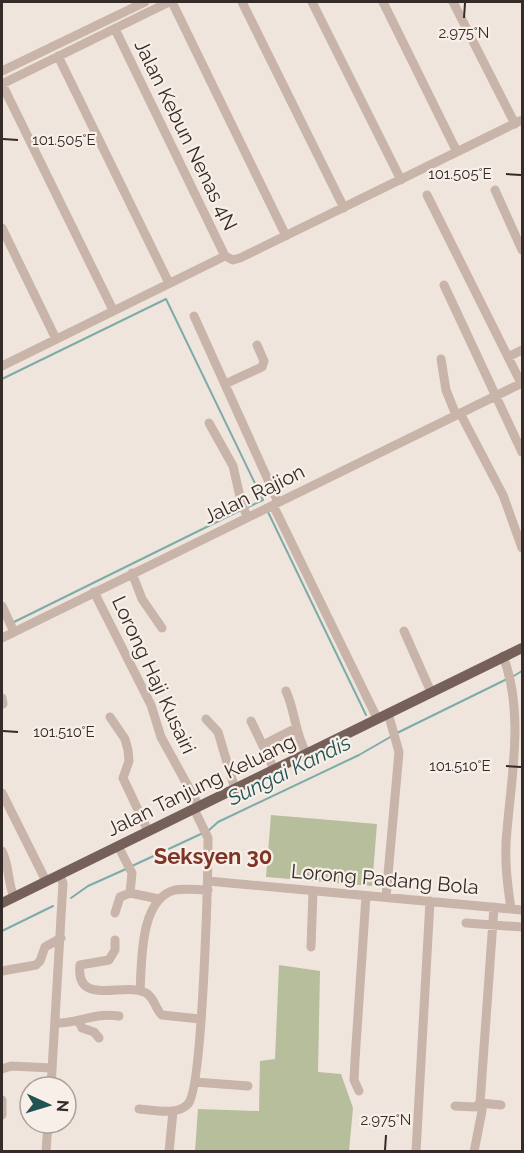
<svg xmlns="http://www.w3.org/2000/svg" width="524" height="1153" viewBox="0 0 524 1153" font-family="Raleway,sans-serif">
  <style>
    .green { fill: #b6be9c }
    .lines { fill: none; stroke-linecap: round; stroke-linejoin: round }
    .stream { stroke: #7cacaa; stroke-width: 2 }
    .minor { stroke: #c8b4a8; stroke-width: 9 }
    .major { stroke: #76615a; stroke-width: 10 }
    .ticks { fill: none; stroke: #352b28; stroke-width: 2 }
    .labels { text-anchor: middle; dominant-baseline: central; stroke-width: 4.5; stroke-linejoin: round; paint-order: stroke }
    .street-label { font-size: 20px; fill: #352b28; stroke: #f8efe8 }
    .water-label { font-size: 21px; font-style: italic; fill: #205454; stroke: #f8efe8 }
    .quarter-label { font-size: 22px; font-weight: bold; fill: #7f3426; stroke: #f8efe8 }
    .ticks-label { font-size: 15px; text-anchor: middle; fill: #352b28; stroke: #f8efe8; stroke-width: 4.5; stroke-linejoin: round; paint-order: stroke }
  </style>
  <rect width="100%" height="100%" fill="#f0e5dc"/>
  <path class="green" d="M271,815l106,9 -5,62 -106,-9z
    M279,965l41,6 -2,101 23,2 12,34 -4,43h-154l3,-42 61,2 1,-50 15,-2z"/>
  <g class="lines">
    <path class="stream" d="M2,379l164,-80 97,201 -17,8
      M267,510l99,205
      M12,623l229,-113
      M512,677l10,-6
      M397,733l110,-54
      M208,831l10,-9 141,-67 33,-19
      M132,866l71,-33
      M71,898l17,-12 38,-17
      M2,931l51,-25"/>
    <path class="minor" d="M172,2l114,234
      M242,2l102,206
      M312,2l89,178
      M383,2l74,150
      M453,2l62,122
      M115,29l110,227
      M58,56l111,227
      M2,71l143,-69
      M2,84l111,226
      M2,84l167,-82
      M495,190l27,60
      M427,195l94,188
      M2,228l54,111
      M225,256l8,4 7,-2 282,-138
      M444,285l78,167
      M194,316l84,186
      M508,357l14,-7
      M441,359l5,31 10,25
      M2,366l223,-110
      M225,384l37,-17 2,-6 -7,-16
      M460,413l43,82 19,53
      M209,423l24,43 8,35 6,16
      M273,505l104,213
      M132,573l10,26 20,29
      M94,592l57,113 10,32 38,69
      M2,606l12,26
      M404,631l27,61
      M2,638l520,-255
      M503,656c21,55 9,117 4,174 -3,27 0,52 4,79
      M286,691c10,23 8,39 20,62
      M2,698l1,6
      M110,717l15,22 3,11 1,11 -6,17 25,53
      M206,719l12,13 17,57
      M251,721l23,48
      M263,745l33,-17
      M2,793l44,88
      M118,846l14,27 -2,20 29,6
      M2,851c8,17 5,29 12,46
      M208,881l314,29
      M386,897l13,-145 -11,-39
      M115,913l5,-16 10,-4
      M466,923l56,4
      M115,940v10l-6,10 -29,5c-5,43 46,16 66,28 9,5 9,16 16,22l38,4
      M311,947l2,-56
      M2,971l34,-6 4,-4 5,-14 16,-9
      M140,991c2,-28 -1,-92 35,-101 9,-2 22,0 33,0
      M79,1022l3,6 12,4 5,6
      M55,1023c24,1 38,-11 64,-7
      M2,1069l9,-3 41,2
      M195,1082l53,4
      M51,1087l12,-204 -4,-8
      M359,1091l-5,-11 1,-20 11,-164
      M2,1100v15
      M455,1106l20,1 5,-4 21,2
      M139,1109c15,1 38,7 49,-5 15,-16 20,-230 20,-266l-14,-29
      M46,1152l2,-29
      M169,1152l4,-41
      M416,1152l14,-251
      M474,1152l8,-41 -2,-8 14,-196"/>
    <path class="major" d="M2,903l520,-255"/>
  </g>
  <path class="ticks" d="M464,18l1,-15M3,139l15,1M506,174l15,1M3,731l15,1M506,766l15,1M385,1150l1,-15"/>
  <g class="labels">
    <g class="street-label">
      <text transform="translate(186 135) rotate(64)">Jalan Kebun Nenas 4N</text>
      <text transform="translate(254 494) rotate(-26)">Jalan Rajion</text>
      <text transform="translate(154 675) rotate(65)">Lorong Haji Kusairi</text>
      <text transform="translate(201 785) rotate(-26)">Jalan Tanjung Keluang</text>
      <text transform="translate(385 879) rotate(5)">Lorong Padang Bola</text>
    </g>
    <g class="water-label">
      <text transform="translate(289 770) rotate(-26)">Sungai Kandis</text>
    </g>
    <g class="quarter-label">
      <text x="213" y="856">Seksyen 30</text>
    </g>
  </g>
  <g class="ticks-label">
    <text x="464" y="38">2.975°N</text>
    <text x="64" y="145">101.505°E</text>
    <text x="460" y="179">101.505°E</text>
    <text x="64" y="737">101.510°E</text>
    <text x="460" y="771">101.510°E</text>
    <text x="386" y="1125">2.975°N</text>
  </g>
  <rect width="524" height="1153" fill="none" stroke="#352b28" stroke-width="6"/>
  <g transform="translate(48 1105) rotate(94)"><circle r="28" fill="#f8efe8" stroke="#aaa19b" stroke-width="1.5"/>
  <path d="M0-4.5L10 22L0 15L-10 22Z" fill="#205454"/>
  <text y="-9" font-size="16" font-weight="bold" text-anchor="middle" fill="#352b28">N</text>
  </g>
</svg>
